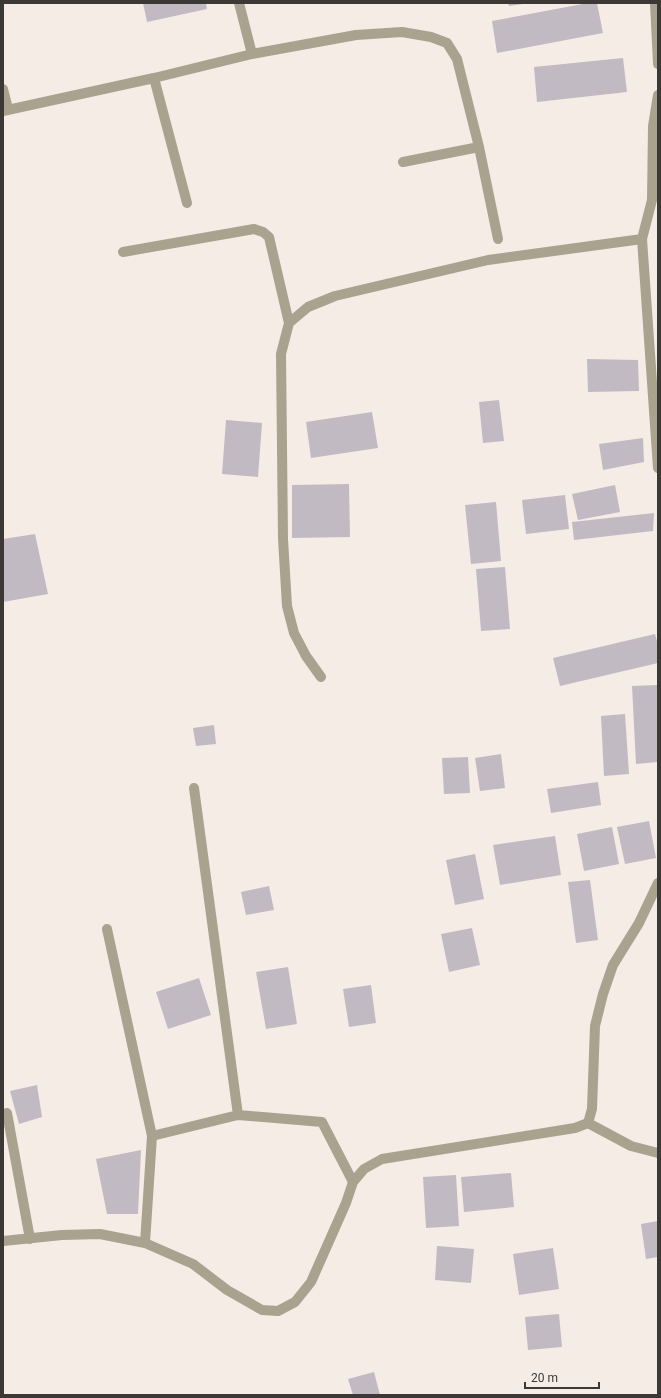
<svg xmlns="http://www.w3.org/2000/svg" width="661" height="1398" viewBox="0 0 661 1398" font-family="Roboto,sans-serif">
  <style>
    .building { fill: #c1bac2 }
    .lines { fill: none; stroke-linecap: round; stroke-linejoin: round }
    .minor { stroke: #a9a28e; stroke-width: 10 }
  </style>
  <rect width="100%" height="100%" fill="#f5ece6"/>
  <path class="building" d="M143,3h63l1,6 -60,13z
    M508,3h15v1l-14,2z
    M588,3h9l6,30 -106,20 -5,-32z
    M623,58l4,34 -90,10 -3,-35z
    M587,359l51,1 1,31 -51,1z
    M499,400l5,41 -21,2 -4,-41z
    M372,412l6,36 -67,10 -5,-36z
    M226,420l36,3 -4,54 -36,-3z
    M643,438l1,24 -41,8 -4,-26z
    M349,484l1,53 -58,1v-53z
    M615,485l5,27 -42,8 -6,-26z
    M565,495l4,34 -43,5 -4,-34z
    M496,502l5,59 -30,3 -6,-59z
    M654,513l-1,18 -79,9 -2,-18z
    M35,534l13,60 -45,8v-63z
    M505,567l5,62 -29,2 -5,-62z
    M655,634l3,11v18l-98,23 -7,-28z
    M658,685v77l-22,2 -4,-78z
    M625,714l4,60 -25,2 -3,-60z
    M214,725l2,19 -20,2 -3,-18z
    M501,754l4,34 -25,3 -5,-33z
    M468,757l2,36 -26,1 -2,-36z
    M598,782l3,23 -50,8 -4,-24z
    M649,821l7,37 -31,6 -8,-37z
    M612,827l7,37 -35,7 -7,-37z
    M555,836l6,39 -61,10 -7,-40z
    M475,854l9,45 -29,6 -9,-45z
    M590,880l8,60 -22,3 -8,-61z
    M269,886l5,24 -28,5 -5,-23z
    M472,928l8,37 -31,7 -8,-38z
    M288,967l9,57 -31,5 -10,-57z
    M199,978l12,37 -43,14 -12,-37z
    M371,985l5,38 -27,4 -6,-38z
    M37,1085l5,32 -23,7 -9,-33z
    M141,1150l-3,64h-31l-11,-55z
    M511,1173l3,34 -50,5 -3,-35z
    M456,1175l3,51 -33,2 -3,-51z
    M658,1221v36l-12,2 -5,-35z
    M437,1246l37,3 -3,34 -36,-3z
    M553,1248l6,41 -40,6 -6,-41z
    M559,1314l3,33 -34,3 -3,-33z
    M374,1372l6,23h-27l-5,-16z"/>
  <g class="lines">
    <path class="minor" d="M239,3l13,51
      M655,3l3,61
      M154,78l33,125
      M3,89l5,20
      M658,95l-5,31 -1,74 -10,39 16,229
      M3,111l151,-33 98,-24 104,-19 46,-3 29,5 16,6 10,16 22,88 19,92
      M403,162l76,-15
      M123,252l131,-23 9,3 6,5 20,86
      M321,677l-15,-21 -12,-23 -7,-27 -4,-67 -2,-185 8,-31 19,-16 27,-11 153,-36 154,-21
      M194,788l44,327
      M107,929l45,207 -7,107
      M7,1113l23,126
      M588,1123l43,23 27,7
      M152,1136l86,-21 84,7 31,60
      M3,1241l59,-6 38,-1 45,9 48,21 34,26 35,20 16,1 17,-9 16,-20 35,-79 7,-21 11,-13 18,-10 193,-31 13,-5 4,-14 3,-83 8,-32 10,-29 26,-42 19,-40"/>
  </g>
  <rect width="661" height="1398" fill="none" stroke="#3c3836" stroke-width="8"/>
  <path d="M525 1382v6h74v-6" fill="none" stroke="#3c3836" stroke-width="2"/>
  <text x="531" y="1382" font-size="12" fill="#3c3836" stroke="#f5ece6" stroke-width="3" paint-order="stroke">20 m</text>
</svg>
